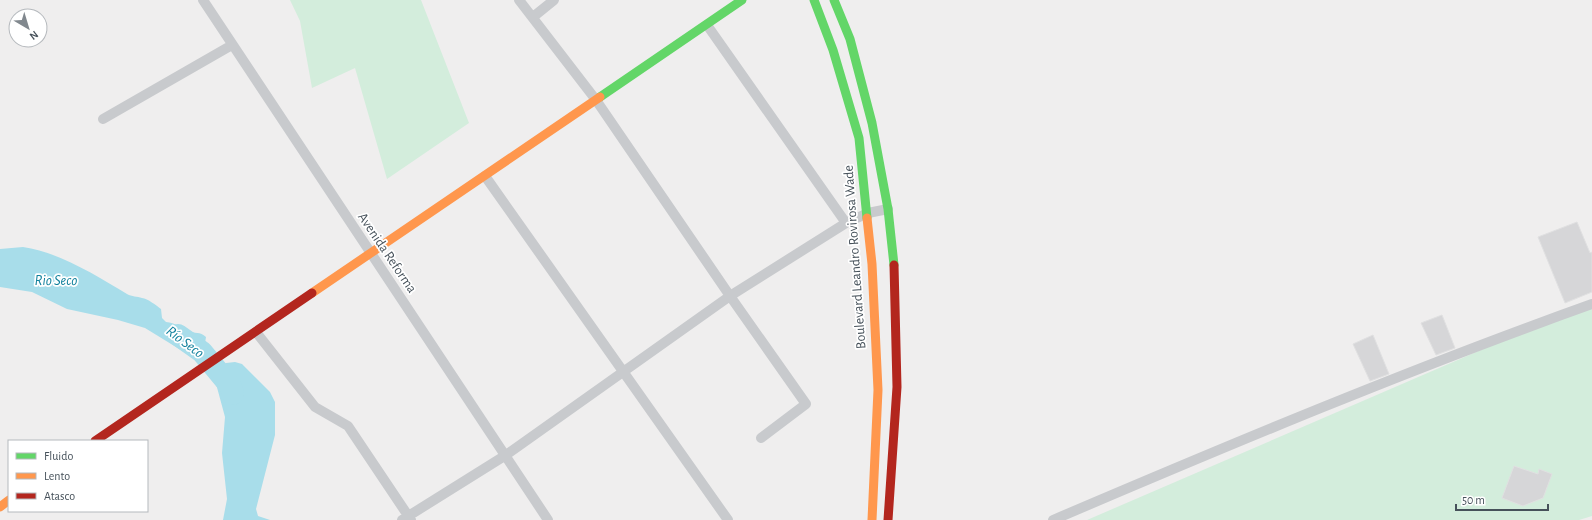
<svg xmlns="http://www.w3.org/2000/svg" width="1592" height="520" viewBox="0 0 1592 520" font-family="'Alegreya Sans',sans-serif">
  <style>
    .green { fill: #d3eddc }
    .water { fill: #a8ddea }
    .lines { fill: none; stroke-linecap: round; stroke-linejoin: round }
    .river { stroke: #a8ddea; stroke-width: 22 }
    .building { fill: #d6d6d8; stroke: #e0e0e1 }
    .street { stroke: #c8cacd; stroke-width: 10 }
    .fast { stroke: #63d668; stroke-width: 9 }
    .slow { stroke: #ff974d; stroke-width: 9 }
    .jam { stroke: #b3261e; stroke-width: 9 }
    .labels { text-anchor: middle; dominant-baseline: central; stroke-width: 3.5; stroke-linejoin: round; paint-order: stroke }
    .street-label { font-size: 14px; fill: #46515a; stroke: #fff }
    .water-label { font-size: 15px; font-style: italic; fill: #10809c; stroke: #fff }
  </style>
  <rect width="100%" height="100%" fill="#efeeee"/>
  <path class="green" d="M290,0h131l48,123 -82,56 -32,-111 -43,20 -12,-67z
    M1592,302v214l-13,4h-492z"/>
  <path class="water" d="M23,247c36,5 74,29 104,47 5,3 10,2 15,4 6,1 14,7 19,11l1,9 4,4c10,1 13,5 22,9 7,3 12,0 18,6l-2,12 -8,7 -7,-1 -44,-27 -27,-8 -51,-11 -35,-17 -32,-5v-38z
    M235,362l7,2 28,28 5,10v33l-19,74 2,7 12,4h-47l4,-21 -5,-46 3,-36 -10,-37 1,-10 10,-7z"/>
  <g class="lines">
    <path class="river" d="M178,335l24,17 29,35 2,7"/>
  </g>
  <path class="building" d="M1577,222l13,31 2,-1v40l-27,11 -27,-66z
    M1442,315l13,33 -19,7 -15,-32z
    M1373,335l16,39 -19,7 -17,-37z
    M1514,466l24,8 1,-5 13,5 -9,24 -20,8 -21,-8z"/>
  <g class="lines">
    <path class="street" d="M203,0l345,520
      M519,0l77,100 134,196 76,108 -45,34
      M533,17l21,-17
      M707,25l139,198
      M103,119l129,-74
      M485,176l243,344
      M256,332l59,75 33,19 63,94
      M402,520l104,-65 224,-159 116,-73 22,-10 20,-4
      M1053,520c178,-76 357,-151 539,-216"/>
    <path class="fast" d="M814,0l19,50 26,88 8,80
      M834,0l16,39 22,84 16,86 6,56
      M600,97l142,-97"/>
    <path class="slow" d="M867,218l5,46 6,126 -6,130
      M312,293l288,-196
      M0,507l9,-7"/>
    <path class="jam" d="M95,441l217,-148
      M888,520l9,-133 -3,-122"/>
  </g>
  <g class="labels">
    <g class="street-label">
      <text transform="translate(387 253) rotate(56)">Avenida Reforma</text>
      <text transform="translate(855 257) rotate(-94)">Boulevard Leandro Rovirosa Wade</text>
    </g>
    <g class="water-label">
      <text x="56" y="280">Rio Seco</text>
      <text transform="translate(185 342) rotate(37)">Río Seco</text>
    </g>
  </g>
  <rect x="8" y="440" width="140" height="72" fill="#ffffff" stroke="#b5b9bd"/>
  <rect x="16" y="453" width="20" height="6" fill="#63d668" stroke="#b5b9bd"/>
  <text x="44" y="460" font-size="12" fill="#46515a">Fluido</text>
  <rect x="16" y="473" width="20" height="6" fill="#ff974d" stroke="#b5b9bd"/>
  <text x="44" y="480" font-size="12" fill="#46515a">Lento</text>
  <rect x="16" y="493" width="20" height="6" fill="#b3261e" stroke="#b5b9bd"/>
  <text x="44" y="500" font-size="12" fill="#46515a">Atasco</text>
  <g transform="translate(28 28) rotate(142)"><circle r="19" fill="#ffffff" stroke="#b5b9bd"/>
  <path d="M0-3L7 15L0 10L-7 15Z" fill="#81888e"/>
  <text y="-6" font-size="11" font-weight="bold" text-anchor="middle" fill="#46515a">N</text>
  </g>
  <path d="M1456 504v6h92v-6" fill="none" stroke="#46515a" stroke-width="2"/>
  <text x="1462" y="504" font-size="12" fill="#46515a" stroke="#ffffff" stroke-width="3" paint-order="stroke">50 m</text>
</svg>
